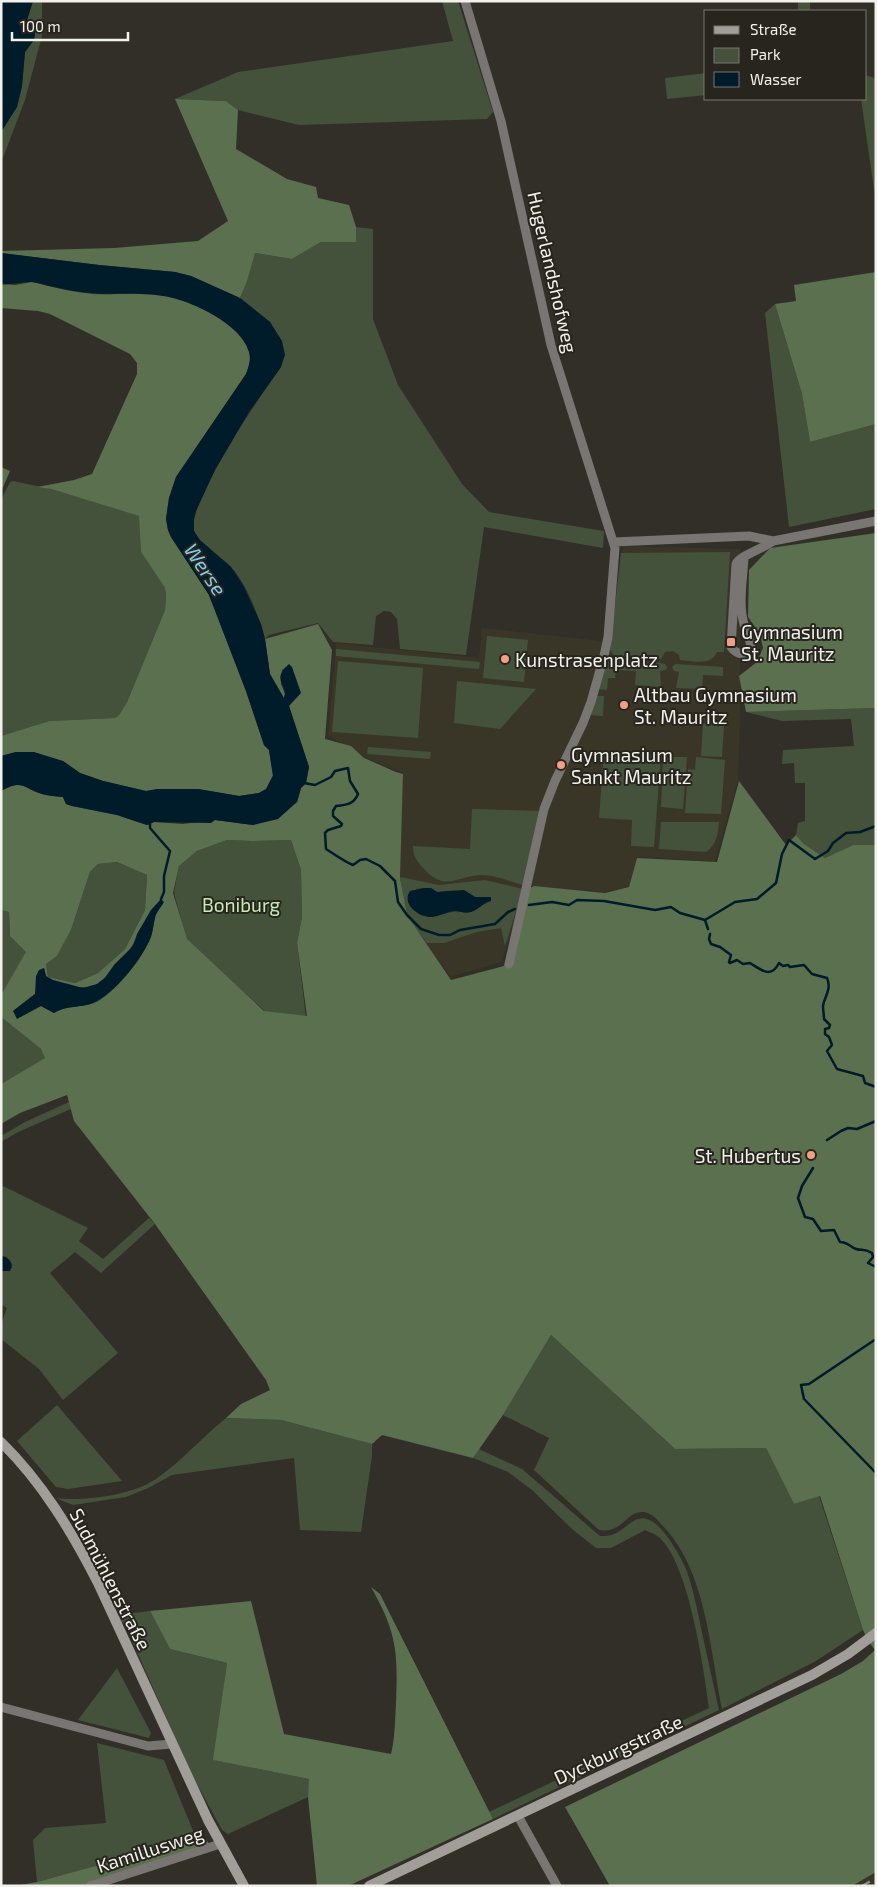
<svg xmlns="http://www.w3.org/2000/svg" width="877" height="1887" viewBox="0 0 877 1887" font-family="'Exo 2',sans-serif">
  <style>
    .built { fill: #393628 }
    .green { fill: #44523c; fill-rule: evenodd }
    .forest { fill: #5a704f; fill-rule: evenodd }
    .water { fill: #001b29 }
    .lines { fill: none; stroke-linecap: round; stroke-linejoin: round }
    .stream { stroke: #001b29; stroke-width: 2.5 }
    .street { stroke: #787572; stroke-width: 9 }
    .secondary { stroke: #a19d98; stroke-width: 10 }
    .rail { stroke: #8e8c86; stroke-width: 2.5; stroke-dasharray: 9 9; stroke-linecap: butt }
    .poi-dot { fill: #f39f83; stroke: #27251e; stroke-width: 2 }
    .labels { text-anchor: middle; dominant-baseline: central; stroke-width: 4; stroke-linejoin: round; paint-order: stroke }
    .street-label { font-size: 19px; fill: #f2f1ec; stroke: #27251e }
    .poi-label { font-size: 19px; fill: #f2f1ec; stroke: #27251e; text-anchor: start }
    .park-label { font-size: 19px; fill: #c7edb4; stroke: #27251e }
    .water-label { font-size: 20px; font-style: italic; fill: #86caef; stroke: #27251e }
  </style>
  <rect width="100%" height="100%" fill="#312f28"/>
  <path class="built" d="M623,546l117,3v164l-2,68 -23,80 -78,-4 -8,30 -24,5 -77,-6 -27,76 -51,15 -44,-62 -6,-38 3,-104 -38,-15 -37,-23 8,-92 143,15 3,-30 128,14z
    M876,1872v14h-24z"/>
  <path class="green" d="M33,1h9v35l-17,64 -24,63v-31l16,-25 5,-21 3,-34 9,-12 3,-20 -6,3 -4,-3z
    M442,1h16l35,111 -6,7 -188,6 -61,-15 -12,-9 -51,-2 63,-27 215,-31z
    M798,1h12v10h-12z
    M706,73v22l-39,4 -2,-21z
    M866,75l8,3 2,6v119l-15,-104h5z
    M356,227l17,2v90l25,66 64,99 27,28 115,19 -1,17 -119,-21 -18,128 -66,-6 -3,-30 -6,-7 -7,-1 -8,5 -3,29 -40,-3 -15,-19 -49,12 -4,4c-6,-22 -18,-55 -34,-72 -11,-12 -28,-18 -36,-34 -13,-25 68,-141 86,-166l-11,-45 -30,-24 14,-45 38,6 29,-17h35z
    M775,304l27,90 8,48 66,-18v85l-87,18 -24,-214z
    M13,481l38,8 89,27 1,36 24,36 1,9 -1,13 -38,92 -8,13 -4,3 -66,3 -48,15v-236l9,-18z
    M730,552l-6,100h-7c-6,14 -23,9 -37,8l-1,-5 -6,-4 -8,1 -4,7 -46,-3 -5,-6 11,-97z
    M487,636l41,4 -4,42 -41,-4z
    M336,649l144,13 -1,7 -143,-13z
    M338,661l85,7 -5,70 -86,-6z
    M605,661l55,2 5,1 2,3 -1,3 -6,1 1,16 -26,-2 1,-14 -20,-1 -1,8h-7l-1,12 -10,-1z
    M675,664l48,3v9l-20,-1 -1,14 -26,-1 3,-16 -5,-1 -2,-4z
    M457,681l79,8 -36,40 -46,-6z
    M595,696h9l-1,20 -14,-1z
    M876,708v137h-23l-28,13 -21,-14 -8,-9 2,-12 7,-2v-38h-10l-1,-20 -12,1 1,-14 71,-4 -3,-27 -69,2 -36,-9z
    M703,723l21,2 -2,32 -21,-1z
    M368,747l63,5 -1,7 -63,-5z
    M604,751l57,4 -7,92 -23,-1 1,-26 -33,-2z
    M663,757h24l-4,52 -22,-2z
    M696,757l29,3 -4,54 -36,-1 3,-44 7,1z
    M472,809l70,2 -18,74c-13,-3 -29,-10 -42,-10 -27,1 -37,18 -60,-8 -6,-7 -9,-12 -9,-21l57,3z
    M661,822h58c-1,12 -2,22 -13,30l-47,-3z
    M227,840l24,1 40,-1 10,30 1,47 -5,26 9,75 -40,-6 -80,-72 -12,-48 5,-26 18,-15z
    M117,862l30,13 -2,35 -20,39 -27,24 -23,10 -27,-6 -2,-13 11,-8 14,-26 19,-58 8,-8z
    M400,877l39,8 46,-5 38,9 -18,57 -4,-18 -24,4 -33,11h-17l-21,-28zM424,888h7l6,4c13,-2 27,-3 38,5l2,11c-8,7 -15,3 -24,4 -7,1 -15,3 -21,5l-16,-28z
    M1,910l8,2 1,24 17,16 -26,43z
    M1,1017l40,32 5,9 -45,26z
    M69,1102l2,7 -53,23 -17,10v-6l24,-14z
    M1,1185l87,43 -9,13 24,18 46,-41 6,6 -54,49 -26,-21 -25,21 68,80 -55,47 -24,-31 -38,-30v-14l6,-17 -6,-4v-33h6l5,-3v-4l-5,-7 -6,-1z
    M551,1335l124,114 91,-1 28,56 25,-8 44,134 -47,31 -94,48c-12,-61 -16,-140 -61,-185 -5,-6 -11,-12 -19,-12 -15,-1 -20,22 -43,18l-65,-60 15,-32 -46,-23z
    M57,1405l65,76 -54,8 -12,-2 -39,-46z
    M226,1418l55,2 91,24v12l-11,76 -61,-2 -6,-72 -122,17 -24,13 -22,9 -53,8 -18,-7c26,4 79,-3 101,-19 25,-17 46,-42 70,-61z
    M479,1449l43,20 78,67c24,2 30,-22 47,-17 15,4 33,36 39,50 7,19 11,39 15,59 6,27 12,55 18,82l-226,109 -4,-7 220,-104c-5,-38 -21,-152 -53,-173 -3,-2 -8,-3 -11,-5l-34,18h-15l-24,-19 -40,-39 -24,-18 -35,-14z
    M150,1611l20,38 57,14 -13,97 96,19 -2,18 -80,37 -6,-4 -31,-57 -66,-148 -9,-10z
    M117,1668l34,65 -2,5 -71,-18z
    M97,1743l67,17 32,78 -159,44 -4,-42 12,-12 61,-5z"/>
  <path class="forest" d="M175,99l51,2 12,9 -2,39 51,30 29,8 2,11 31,7 7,22v15h-35l-29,17 -37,-6 -8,28 -7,17 -49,-22 -16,-4 -76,-7 -98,-12v-2l113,-3 84,-7 30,-20z
    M876,272v152l-66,18 -8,-48 -27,-90 21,-3 -2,-16z
    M32,282c20,5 40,10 61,12 24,1 48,-3 72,2 27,5 76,28 84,55 3,8 0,15 -3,23l-70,103 -7,21 -3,21 2,11 3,7 38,58 37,96 18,54 5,5 4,25 -7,14 -7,4 -20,3 -41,-7h-40l-12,2 -43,-10 -23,-8 -17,-12 -47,-9 -15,4v-20l48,-15 66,-3 4,-3 8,-13 38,-92 1,-13 -1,-9 -24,-36 -2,-36 -88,-27 -14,-2 37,-7 18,-6 45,-100v-11l-7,-9 -80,-40 -12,-3 -37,-3v-24l14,1z
    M1,467l9,4 -9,21z
    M876,533v175l-130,4 -7,-36 18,-14 6,-14 -3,-14 -12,-17 1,-47 21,-22z
    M318,624l14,26 -7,89 26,7 13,12 32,14 7,2 -3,104 7,37 44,65 53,-14 24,-77 6,-3 71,7 24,-6 8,-29 80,4 22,-81 47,64 10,-10 8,9 21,14 28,-13h23v1027l-24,14h-242l-45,-79 276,-133 22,-13 12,-11 -7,-9 -5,-11 -43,-134 -26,8 -28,-56 -91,1 -124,-114 -48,80 -30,43 -91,-23 -10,9 -91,-24 -55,-2 15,-14 29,-14 -4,-10 -111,-156 -81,-103 -7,-26 -47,18 -19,11v-40l44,-26 -4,-9 -40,-32v-22l25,-43 -16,-16 -1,-24 -8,-2v-119c22,-12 21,-3 41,3 7,2 14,2 21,3l3,7 6,2 45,9 30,10 7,-3 29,2 32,-4 38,5 44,-23 4,-14 5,-5 3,-16 -20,-61 -3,-39 -4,3 -1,14 4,10 -1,5 -14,-25 -5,-35zM227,840l24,1 40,-1 10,30 1,47 -5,26 10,73 -43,-5 -77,-72 -14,-46 6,-27 18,-15zM117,862l30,13 -2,35 -20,39 -27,24 -23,10 -27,-6 -2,-13 11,-8 14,-26 19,-58 8,-8zM155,917c-1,6 -2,13 -4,19 -6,19 -37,59 -57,67 -13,5 -28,2 -40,10l-13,-7 -28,5 22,-17 9,-26 2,9c14,7 37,15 52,7 7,-5 10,-12 16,-18 5,-7 14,-12 18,-20 10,-15 4,-20 23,-29z
    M371,1587l9,7 113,225 -145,67h-31l-9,-89 1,-18 -96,-19 14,-97 -57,-14 -20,-38 101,-10 33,133 107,20c4,-16 4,-34 5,-51 2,-51 1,-70 -25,-116z
    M196,1838l10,1 3,5 -118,42h-76l22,-4z"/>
  <path class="water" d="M2,1h31l-6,19 4,3 6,-3 -3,20 -9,12 -3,34 -5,21 -16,25z
    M1,253l98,12 76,7 16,4 49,22 30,24 12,19 3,14 -4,12 -32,45 -34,58 -19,41 -2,8v12l6,9 31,27 12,18 18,39 4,15 5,35 14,24c5,-13 -14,-17 5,-34l3,3 9,26 -12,13 20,61 -3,16 -5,5 -4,14 -19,17 -25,6 -38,-5 -4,3 -57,-1 -7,3 -30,-10 -45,-9 -6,-2 -3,-7c-7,-1 -14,-1 -21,-3 -19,-6 -19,-15 -41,-3v-35l15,-4h18l29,9 17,12 23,8 43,10 12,-2h40l41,7 20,-3 7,-4 7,-13 -4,-26 -5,-5 -18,-54 -37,-96 -38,-58 -3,-7 -2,-11 3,-21 7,-21 70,-103c3,-8 5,-14 3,-22 -7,-28 -60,-53 -86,-56 -24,-4 -48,-1 -72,-3 -14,-1 -27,-4 -41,-7 -6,-1 -13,-4 -19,-4 -10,0 -19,3 -30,2z
    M424,888h7l6,4 27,-2 11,7h16v4c-8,2 -13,9 -20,11 -6,2 -11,-1 -16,-1 -7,0 -15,5 -23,6 -13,1 -31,-13 -22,-26z
    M161,899l3,3c-3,5 -8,11 -9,16 -2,7 -2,13 -4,19 -9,22 -33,52 -54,64 -13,8 -29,3 -43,12l-13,-7 -24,13 -4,-8 22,-17 1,-18 3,-6 5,-2 2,8 7,4 30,8 14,-4 9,-7 8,-12 19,-19 4,-12 14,-24z
    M1,1256c8,1 13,7 9,15h-9z"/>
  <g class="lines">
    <path class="stream" d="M304,783l11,2 16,-8 4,-6 13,-3 2,13 8,13c-4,10 -11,11 -22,12l-3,5v5l9,8 -1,2 -13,4 -3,3 1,16c8,5 19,13 27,16l7,-5 6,-1 14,7 15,15 3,21 9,13 14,14 18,6h11l10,-5 35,-6 13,-12 7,-3
      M150,822v6l20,23 -6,25v16l-3,7
      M529,905l23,-3 17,3 8,-5 27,1 51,9 16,-3 9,6 25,7 30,-18 22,-3 19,-16 6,-29 7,-14 26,19 13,-8 5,-8 13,-10 14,-1 16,-6
      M705,920l3,9
      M710,934l-1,5 2,5 9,3 11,8 -2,7 1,1 7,-3 6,4 7,-1c11,7 21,16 29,0l4,3 5,-1 2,2 14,-2 8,9 15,4c5,12 -3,19 -4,28 0,4 1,9 1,13l6,6 -1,3 -4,1v5l4,3 3,8 -5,6 10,18 26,7 2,7 11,4
      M827,1140l14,-9 7,-3 9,1 19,-8
      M813,1168l-11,18 -4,12 7,19 8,2 8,12 13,-1 6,12c8,0 10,5 16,7 6,2 8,-1 16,4l1,4 -5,6 8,4
      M876,1339l-67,45 -8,1 3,14 72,74"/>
    <path class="street" d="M465,1l36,120 50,224 64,203 -7,89 -4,19 -13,46 -8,21 -28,58 -11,28 -35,155
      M614,542l135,-6 24,5 103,-20
      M744,557c-1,21 -6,47 0,67 2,10 9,17 6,27 -6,5 -14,3 -19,-4l5,-83c4,-9 27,-15 37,-23
      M1,1707l147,39 24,-2
      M518,1816l39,70
      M90,1886l130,-42"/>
    <path class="secondary" d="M1,1442c41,40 71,90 97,141l110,237 36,66
      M369,1886l443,-211 36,-21 28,-21"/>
    <path class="rail" d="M862,1886l14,-8"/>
  </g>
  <g class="poi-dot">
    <rect x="726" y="637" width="10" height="10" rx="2.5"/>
    <circle cx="505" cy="659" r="5"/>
    <circle cx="624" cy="705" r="5"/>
    <circle cx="561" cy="765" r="5"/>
    <circle cx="811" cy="1155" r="5"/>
  </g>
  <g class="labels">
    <g class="street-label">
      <text transform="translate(553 272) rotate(77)">Hugerlandshofweg</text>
      <text transform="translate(111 1579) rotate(63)">Sudmühlenstraße</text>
      <text transform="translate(618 1749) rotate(-25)">Dyckburgstraße</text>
      <text transform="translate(150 1849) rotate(-18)">Kamillusweg</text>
    </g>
    <g class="poi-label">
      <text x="741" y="631">Gymnasium<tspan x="741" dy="22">St. Mauritz</tspan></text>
      <text x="515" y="659">Kunstrasenplatz</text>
      <text x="634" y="694">Altbau Gymnasium<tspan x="634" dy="22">St. Mauritz</tspan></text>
      <text x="571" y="754">Gymnasium<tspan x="571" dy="22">Sankt Mauritz</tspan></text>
      <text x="801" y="1155" text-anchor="end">St. Hubertus</text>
    </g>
    <g class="park-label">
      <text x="241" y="904">Boniburg</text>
    </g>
    <g class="water-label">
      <text transform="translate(206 569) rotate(56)">Werse</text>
    </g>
  </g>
  <rect width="877" height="1887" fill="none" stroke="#f2f1ec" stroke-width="5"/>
  <rect x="704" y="10" width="162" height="90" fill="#27251e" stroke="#787770"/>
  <rect x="714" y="26" width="25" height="8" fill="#a19d98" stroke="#787770"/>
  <text x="750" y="35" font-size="15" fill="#f2f1ec">Straße</text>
  <rect x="714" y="48" width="25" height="15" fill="#44523c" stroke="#787770"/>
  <text x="750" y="60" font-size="15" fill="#f2f1ec">Park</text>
  <rect x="714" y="72" width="25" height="15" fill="#001b29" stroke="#787770"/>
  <text x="750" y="85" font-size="15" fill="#f2f1ec">Wasser</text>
  <path d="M12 32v8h116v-8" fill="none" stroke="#f2f1ec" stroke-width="2.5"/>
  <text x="20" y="32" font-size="15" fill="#f2f1ec" stroke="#27251e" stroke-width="4" paint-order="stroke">100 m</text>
</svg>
